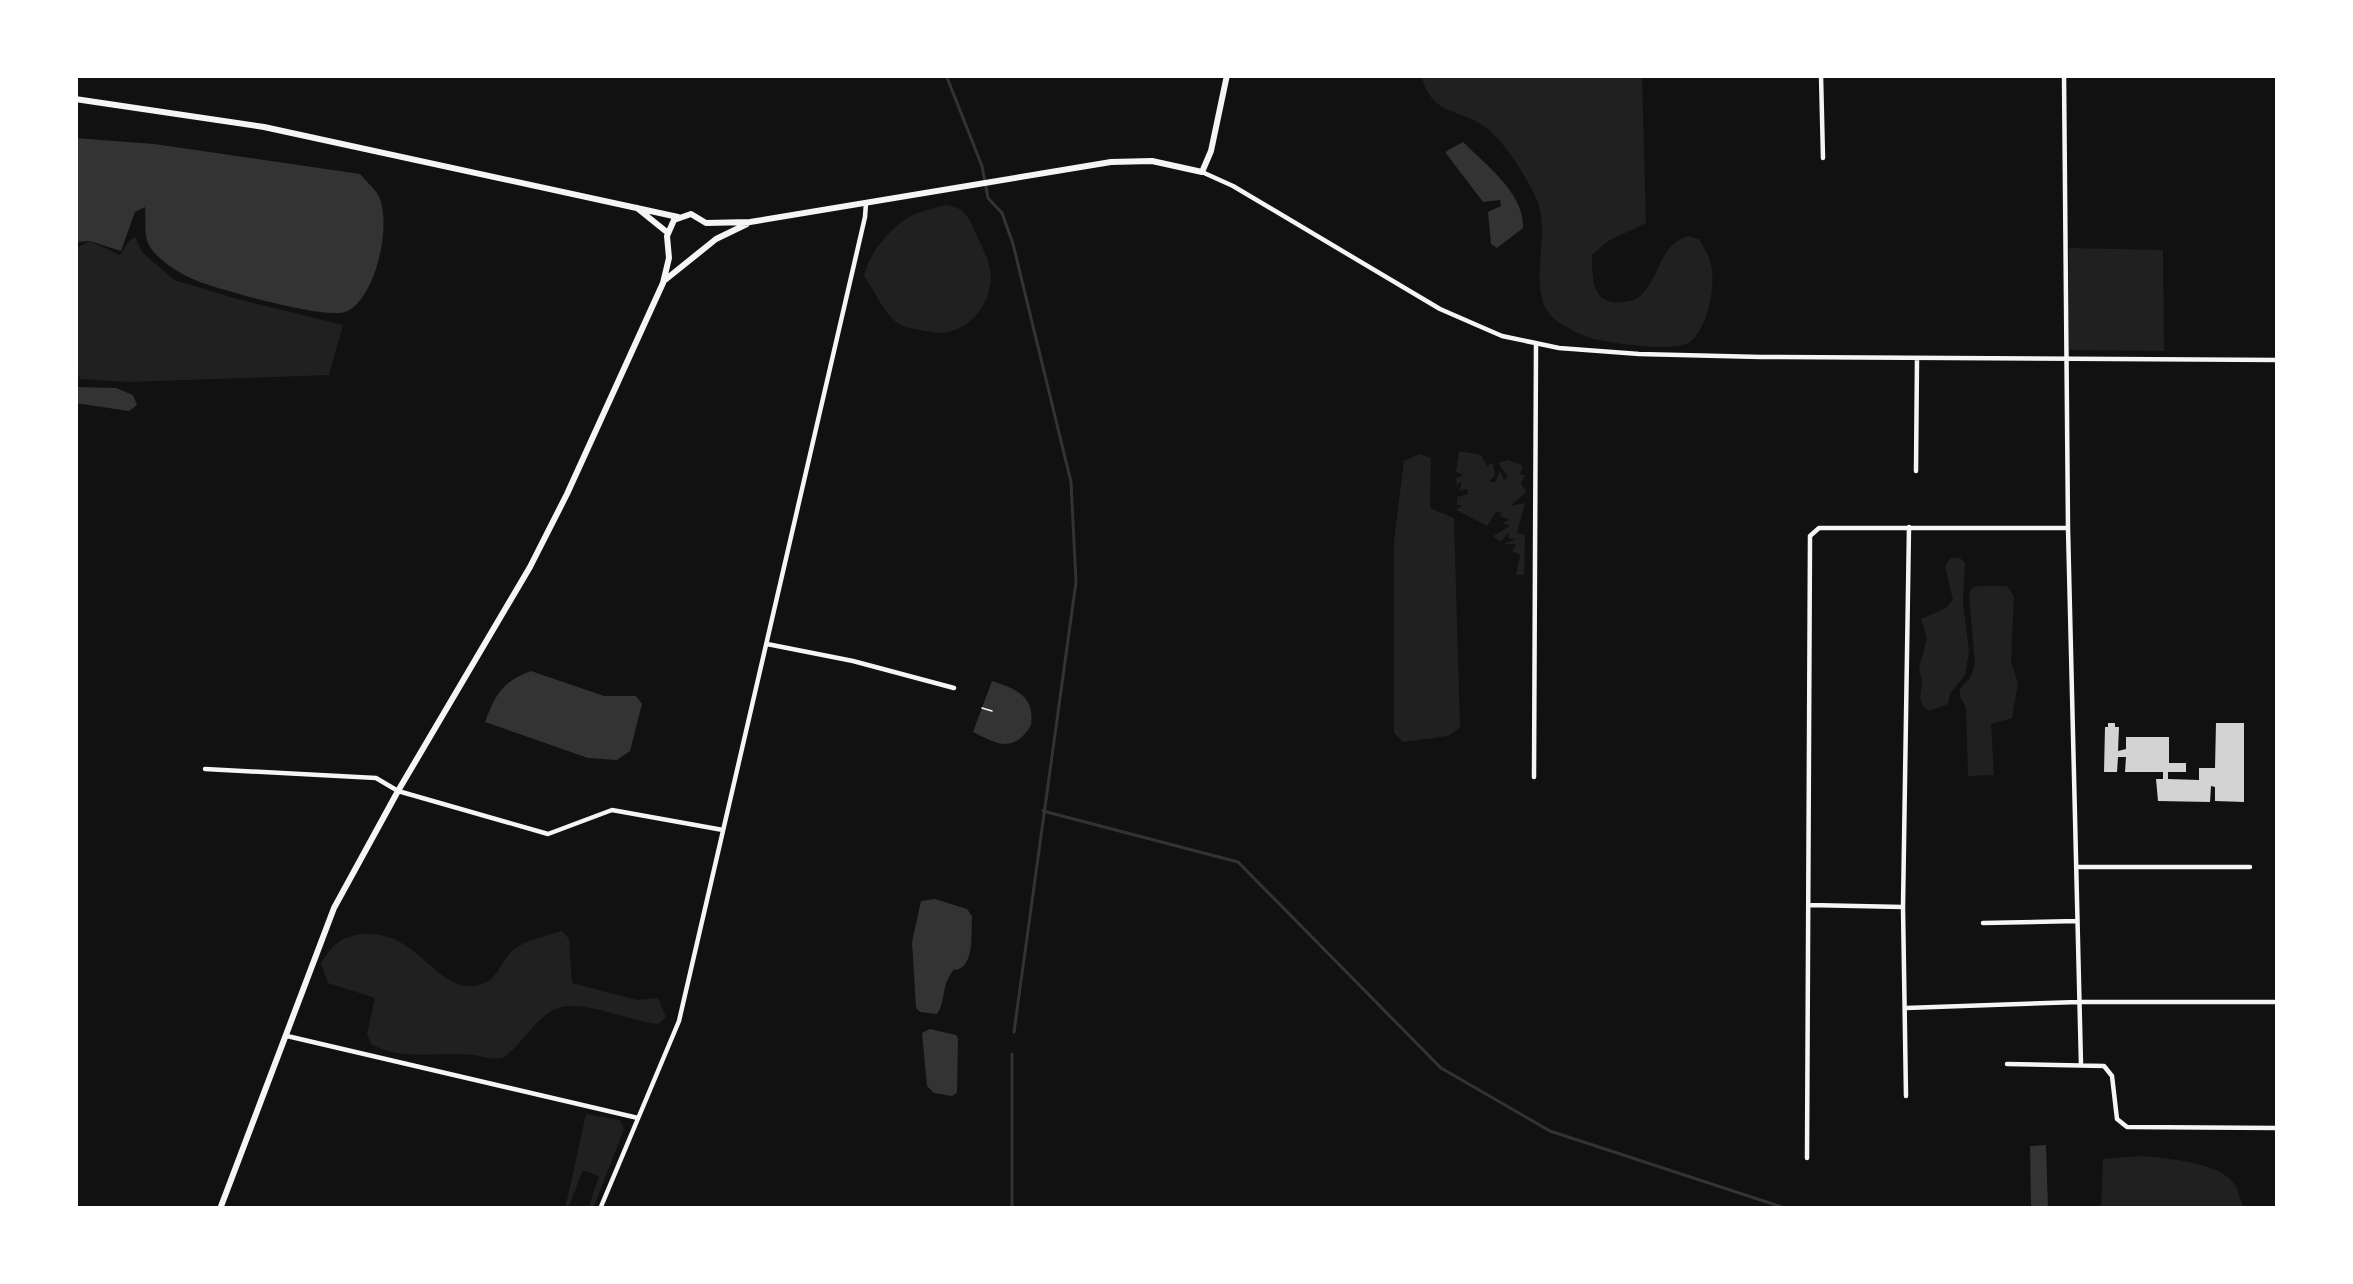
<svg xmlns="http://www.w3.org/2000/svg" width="2353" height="1284" viewBox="0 0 2353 1284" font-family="Bitter,serif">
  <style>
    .green { fill: #202020 }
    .water { fill: #333 }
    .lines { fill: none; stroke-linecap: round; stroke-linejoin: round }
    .stream { stroke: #333; stroke-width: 3 }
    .building { fill: #d3d3d3 }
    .path { stroke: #f5f5f5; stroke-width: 1.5 }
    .minor { stroke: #f5f5f5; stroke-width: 4.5 }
    .tertiary { stroke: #f5f5f5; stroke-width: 6 }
  </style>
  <rect width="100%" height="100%" fill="#111"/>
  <path class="green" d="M1421,75h221l4,148 -38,18 -16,14c0,24 0,51 31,47 8,-1 12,-1 18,-7 20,-19 17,-49 47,-59l11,3c4,8 10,16 12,25 5,21 -3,64 -21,78 -12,10 -75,2 -91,-2 -13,-2 -31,-11 -42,-19 -35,-24 -3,-88 -21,-123 -11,-23 -28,-51 -47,-68 -28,-23 -57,-12 -68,-55z
    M945,205c20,2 24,12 31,29 6,13 15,28 15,44 -1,31 -28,60 -60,54 -12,-3 -26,-3 -35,-10 -13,-11 -22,-32 -32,-46 5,-24 29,-52 51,-62 10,-4 21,-6 30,-9z
    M135,237l7,15 32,28 63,19 106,26 -14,50 -200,7 -49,-3 -5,-12v-118l15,-8 30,14 9,-14z
    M2069,248l94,2 1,101 -95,-1z
    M1459,451l22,4 6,11 6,-3 2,12 -6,7h6l5,-11 4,9 4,-3 -10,-14 10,-3 15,6 -3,9h5l-4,8 5,9 -16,14 15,-3 -8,30 8,2 -1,40h-8l4,-20 -8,-4 4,-7h-12l12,-5 -8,-1 1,-6 -8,10 -8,-6 17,-10 -7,-3 6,-3 -10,-5 4,-2 -7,-1 -9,14 -31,-16 7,-5h-6v-8l11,-3 -1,-5 -8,2 3,-9 -4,1 -1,6 -1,-11 8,-3 -8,-3z
    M1419,454l12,4 -1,50 24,10 6,210 -12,8 -45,6 -9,-9v-192l10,-80z
    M1950,558h10l5,5 -2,40 6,48 -4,24 -15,19 -2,10 -19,7 -7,-6 -2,-7 2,-16 -3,-14 8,-30 -6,-19 25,-11 7,-8 -8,-33z
    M1979,586h28l7,11 -3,65 7,21 -6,35 -21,6 3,51 -26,1 -2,-68 -6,-12v-7l10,-11 5,-14 -6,-69 3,-7z
    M562,931l7,8 3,44 65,17 21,-2 8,19 -8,7c-27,-2 -80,-28 -105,-14 -19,11 -32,35 -50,48 -12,2 -18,-1 -30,-3 -34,-4 -70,7 -102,-11l-4,-10 8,-36 -47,-15 -7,-19c11,-19 20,-28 43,-30 57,-3 72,61 115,51 18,-4 20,-20 31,-32 11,-12 36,-17 52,-22z
    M586,1114l34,6 4,9 -31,80h-5l11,-33 -16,-6 -15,39h-3z
    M2141,1156c24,2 75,6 92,26 5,6 8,20 11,27h-143l2,-50z"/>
  <path class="water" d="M75,138l79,6 206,30c5,6 14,14 18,21 15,26 -2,106 -33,117 -21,7 -120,-21 -145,-30 -16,-6 -45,-22 -52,-39 -4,-9 -2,-26 -3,-36l-10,5 -14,39 -31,-10 -15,1z
    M1463,142c22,22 62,52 60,86l-26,20 -6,-4 -3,-32 13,-6 -1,-6 -17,2 -38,-50z
    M75,384l3,3 38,1 17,7 4,10 -8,6 -54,-8z
    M531,671l73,25h32l6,8 -12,47 -13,9 -29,-2 -103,-36c10,-27 18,-41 46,-51z
    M992,681c24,8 43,15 39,44 -17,29 -34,19 -58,7z
    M935,899l32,10 5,7c-1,13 2,39 -8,49 -10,10 -8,-2 -15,12 -7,12 -4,26 -12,37l-17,-2 -4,-4 -4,-66 9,-41z
    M930,1029l26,6 2,4 -1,54 -5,3 -18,-3 -7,-7 -5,-53z
    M2046,1145l2,64h-17l-1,-63z"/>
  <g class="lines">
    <path class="stream" d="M946,75l36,91 6,32 14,15 11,31 58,238 5,100 -62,450
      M1043,811l195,51 203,206 109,63 238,78
      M1012,1054v155"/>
  </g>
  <path class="building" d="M2108,723h7v4h4l-1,24 8,-2v-12h43v26h17v9h-18v7l31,1v-12h16l1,-45h28v79l-29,-1v-14l-4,-1 -1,16 -52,-1 -2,-22h7v-7h-38l1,-15h-8l-1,15h-13l1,-45h3z"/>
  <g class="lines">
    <path class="path" d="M982,708l10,3"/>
    <path class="minor" d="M1821,75l2,83
      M2064,75l4,453 13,537
      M1202,172l31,14 207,123 62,27 57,12 80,6 122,3 517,3
      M1916,471l1,-113
      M767,644l86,17 101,27
      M205,769l171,9 22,13 150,43 64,-24 111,20
      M1534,777l2,-432
      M2076,867h174
      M1809,905l94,2
      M1983,923l94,-2
      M1906,1008l172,-6h200
      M287,1036l351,82
      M2007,1064l97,2 8,10 5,43 10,8 151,1
      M1906,1096l-3,-189 6,-380
      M1807,1158l3,-622 9,-8h248
      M600,1209l79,-188 186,-804 1,-14"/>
    <path class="tertiary" d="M75,99l189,28 414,90
      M637,208l31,25
      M665,280l51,-41 31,-15
      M220,1209l114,-301 64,-117 132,-224 37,-73 96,-211 6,-25 -2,-22 7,-16 17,-6 15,9 44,-1 361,-60 41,-1 50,11 9,-21 16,-76"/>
  </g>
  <rect width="2353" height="1284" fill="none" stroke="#ffffff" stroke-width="156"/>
</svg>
